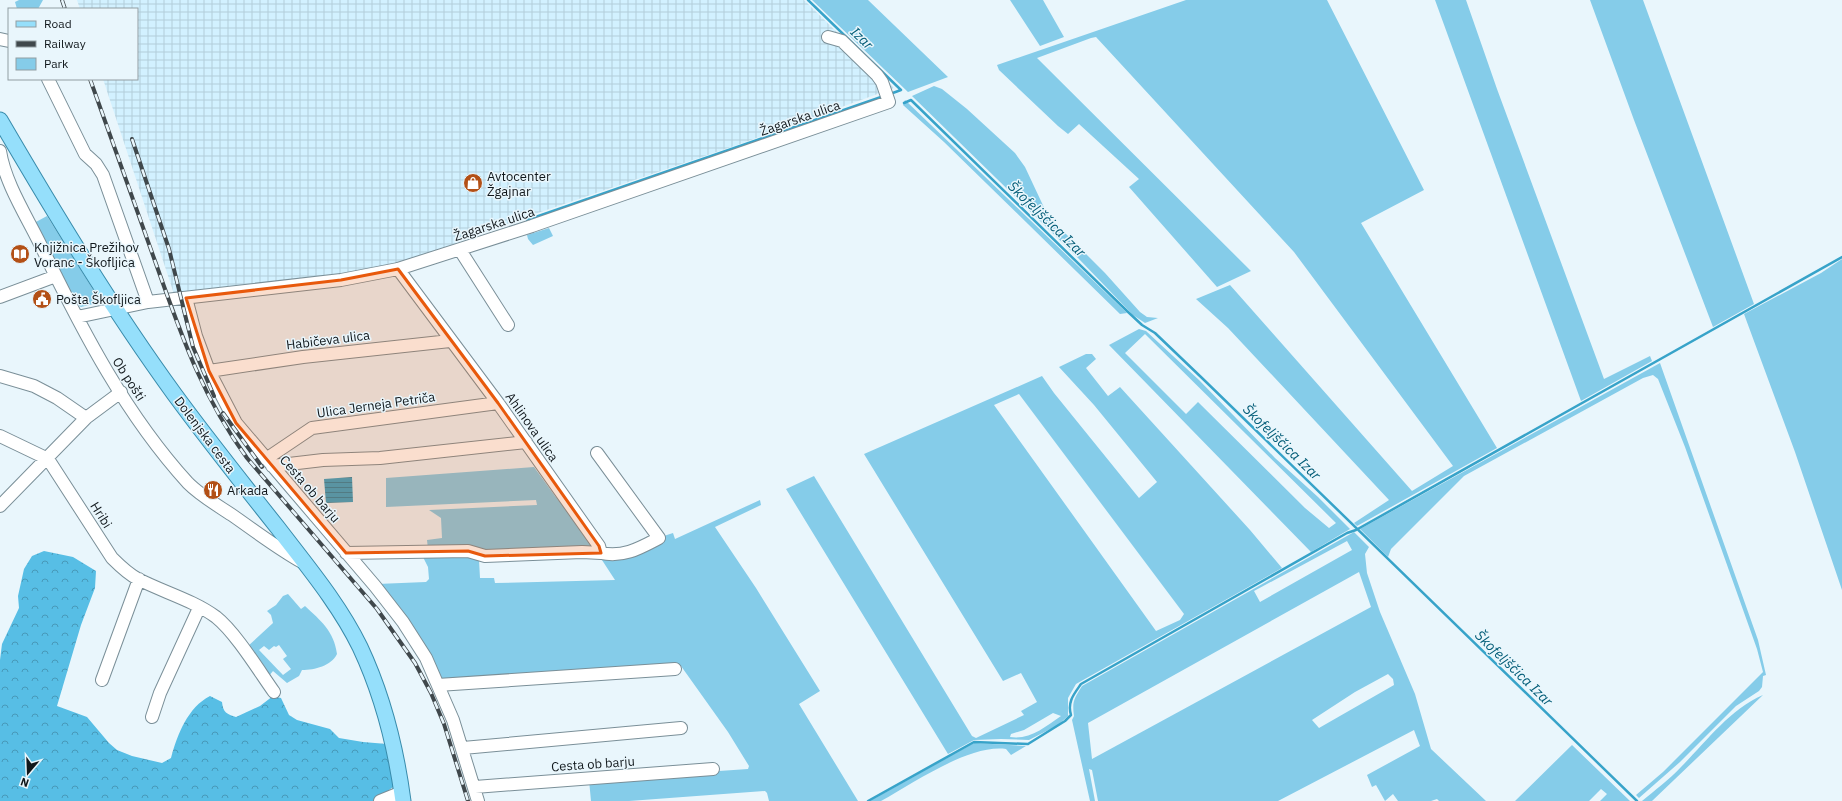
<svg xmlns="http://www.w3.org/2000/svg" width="1842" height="801" viewBox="0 0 1842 801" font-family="'IBM Plex Sans',sans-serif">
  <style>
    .industrial { fill: url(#industrial-grid) }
    .green { fill: #85cce9; fill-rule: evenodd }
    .forest { fill: url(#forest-crowns) }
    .water { fill: url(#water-rules) }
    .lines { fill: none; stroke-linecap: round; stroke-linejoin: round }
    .stream { stroke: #37a3c9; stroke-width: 2.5 }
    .minor-casing { stroke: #7a8f98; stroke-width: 14 }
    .major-casing { stroke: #388bab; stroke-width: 17 }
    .minor { stroke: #fff; stroke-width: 12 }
    .major { stroke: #95dffb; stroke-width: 15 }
    .rail-casing { stroke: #40484c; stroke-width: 4 }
    .rail { stroke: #e9f6fc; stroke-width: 2.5; stroke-dasharray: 8; stroke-linecap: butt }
    .marked { fill: #e8590c; fill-opacity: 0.2; stroke: #e8590c; stroke-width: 3; stroke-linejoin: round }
    .labels { text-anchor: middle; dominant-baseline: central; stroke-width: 3; stroke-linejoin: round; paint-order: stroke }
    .street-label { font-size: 13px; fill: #10171b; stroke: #e9f6fc }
    .poi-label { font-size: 13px; fill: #10171b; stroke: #e9f6fc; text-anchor: start }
    .water-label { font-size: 14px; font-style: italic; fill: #025c77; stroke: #e9f6fc }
  </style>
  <defs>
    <pattern id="industrial-grid" width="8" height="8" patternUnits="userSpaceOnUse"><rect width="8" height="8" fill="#d2f1ff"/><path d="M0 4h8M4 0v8" fill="none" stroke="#b3ceda"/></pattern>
    <pattern id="forest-crowns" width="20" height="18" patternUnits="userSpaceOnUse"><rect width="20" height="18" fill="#57bee5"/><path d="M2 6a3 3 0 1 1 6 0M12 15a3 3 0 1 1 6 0" fill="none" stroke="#4799b9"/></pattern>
    <pattern id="water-rules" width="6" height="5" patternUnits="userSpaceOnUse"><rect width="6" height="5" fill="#37a3c9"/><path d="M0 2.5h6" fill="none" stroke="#2d84a2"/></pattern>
  </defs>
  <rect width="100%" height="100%" fill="#e9f6fc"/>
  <path class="industrial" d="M77,0h727l90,88 -154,56 -214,73 -131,49 -39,8 -182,20 -71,-215h34v-70h-57z"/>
  <path class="green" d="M19,0h24l-5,9h-21l-2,-7z
    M812,0h56l80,77 -40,15z
    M1010,0h33l21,37 -24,9z
    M1186,0h141l97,190 -63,33 136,225 -140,78 -3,-3 35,-23 -161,-172 -32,-29 34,-14 182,206 41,-25 -159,-214 -198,-215 -5,1 -54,20 214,213 -34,16 -88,-100 10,-8 -60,-55 -11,10 -10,-8 -59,-56 -2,-5z
    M1435,0h31l31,89 107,290 46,-23 2,5 -71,40z
    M1590,0h53l111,304 -41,23 -79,-207z
    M934,86l8,3 25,20 48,44 10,14 23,49 57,57 35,39 7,5 11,1 -13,5 -12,-8 -55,-57 -166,-162z
    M905,100l222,213 -7,1 -176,-172 -41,-37z
    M47,216l52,83 -2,4 -16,4 -5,-3 -42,-81z
    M549,228l4,8 -20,9 -5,-6 -1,-4z
    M1842,259v331l-47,-138 -51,-138 77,-41z
    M1139,329l7,2 53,49 76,78 43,39 32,32 -39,23 -202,-207zM1145,334l191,189 -7,5 -24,-20 -107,-106 -12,12 -61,-61z
    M1086,354h6l4,5 -10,9 22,28 12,-9 130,143 32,38 -206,116 -8,14v18l-10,9 -29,15 -28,-1 -27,1 -26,14 -162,-265 28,-13 158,260 4,2 48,-23 -3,-4 16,-9 -16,-29 -18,8 -139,-227 178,-78 12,17 85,105 18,-16 -63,-77 -35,-38zM1019,394l165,220 -4,6 -24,11 -162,-226zM1053,713l8,3c-16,11 -31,24 -51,21l1,-3 13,-4z
    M1660,363l98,277 8,35 -3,1 -1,11 -3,4 -23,15 -56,56 -41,36 -3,-3 27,-23 100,-100 -6,-23 -72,-202 -27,-68 -5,-4 -10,3 -179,98 -73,73 -3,8 -28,-28z
    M534,467l21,29 36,44 5,7 -119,4 -49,-2 -1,-9 15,-2 -1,-20 -12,-8 108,-5 -1,-5 -150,7v-29z
    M760,500l1,5 -46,22 41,61 64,103 -21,13 59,97h-89l-2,-8 -2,-2 -136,10h-38l-2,-21 159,-11 1,-3 -21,-34 -47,-66 -240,14 -64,-96 49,-2 3,-3 -1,-12 -6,-12 46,-1 11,6 1,18h14l1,5 120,-3 -15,-23 73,-24 2,6z
    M1354,532l15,15 -4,7 2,19 13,39 35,82 16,55 55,52h-47l-2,-2 -6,2h-33l-5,-7 -8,7 -9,-16 -4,2 -5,-12 53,-29 -6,-16 -136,71h-180l-6,-31 -3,-1 6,32h-5l-18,-81 2,-4c-2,-15 0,-17 8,-30zM1347,541l5,9 -92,52 -6,-11zM1359,572l12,35 -279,152 -4,-36zM1388,674l5,5 1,6 -75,43 -7,-8 43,-28z
    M288,594l13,15 4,-3c16,15 29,25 32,48 -6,12 -22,16 -35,16l-3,6 -12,7 -14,-12 -5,6 -21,-30 26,-24 -2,-8 -4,-4 9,-6 7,-9zM279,645l8,11 -4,3 8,10 -8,6 -24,-25 5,-4 5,4 5,-4 2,1z
    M1763,695l-111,106h-10c13,-11 27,-21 39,-34 26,-26 48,-57 82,-72z
    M974,743l52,3 -15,9 -5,-6c-37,-5 -92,34 -125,52h-11z
    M1572,745l58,56h-30l7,-7 -6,-5 -12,12h-74z"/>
  <path class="forest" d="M44,551l29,6 23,14 -1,17 -14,37 -24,81 30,11 22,26 8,7 15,6 30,7 9,-5c6,-23 17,-51 39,-62l12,6c1,11 5,12 14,15l24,-11 13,-10 8,2 8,17 8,5 33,9 9,9 24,4 24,2 5,29 1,14 -18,14h-375v-141l2,-16 17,-36 -1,-12 6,-27 8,-13z"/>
  <path class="water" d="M352,477l1,25 -27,1 -2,-24z"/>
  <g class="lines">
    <path class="stream" d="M808,0l93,90 -11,4
      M904,103l7,-3 216,211 15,14 13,8 47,45 435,423
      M527,220l354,-123
      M868,801l106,-59 54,2 37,-23 6,-6c-4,-13 3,-21 10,-31l266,-151 9,-3 486,-273"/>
    <defs>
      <path id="minor" d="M0,39l9,2
        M48,79l37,75 11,10 7,11 45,127
        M0,151c5,33 29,69 43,99 40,82 83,165 145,233 13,13 29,22 44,32 23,16 45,33 70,47
        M460,250l48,75
        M398,269l100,134 101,143 2,7c22,5 39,-5 58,-15l-62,-85
        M0,297l56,-21
        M186,298l10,38 13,35 27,52 139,163 28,36 23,36 27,62 25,81
        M77,317l71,-15 193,-22 57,-11 134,-43 357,-124 -7,-20 -5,-7 -35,-34 -14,-4
        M209,371l94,-14 147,-16
        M0,376l34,10 23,12 29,20
        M0,436l48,23 64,99c8,8 16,16 26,21 25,13 55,21 78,38 20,16 43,54 58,75
        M266,459l46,-31 186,-25
        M272,466l51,-6 57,-2 146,-16
        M0,506l86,-88 35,-26
        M346,553l122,-2 17,5 97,-4 19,1
        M102,680l37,-101
        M438,685l237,-16
        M152,717l8,-24 39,-85
        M463,748l218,-20
        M475,787l238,-18
        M380,801l22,-9"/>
      <path id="major" d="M0,120c55,94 111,187 175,275 33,45 68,89 103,133 29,38 61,76 82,119 23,49 36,101 43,154"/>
    </defs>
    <use href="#minor" class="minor-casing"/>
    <use href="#major" class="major-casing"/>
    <use href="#minor" class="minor"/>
    <use href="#major" class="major"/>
    <defs>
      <path id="rail" d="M62,0l3,9
        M90,79c22,61 44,122 65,182 26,73 46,134 92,197l130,151 38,54 16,30 13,31 24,77
        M132,139l37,110 24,98 21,49
        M223,413l39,54"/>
    </defs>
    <use href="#rail" class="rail-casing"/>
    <use href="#rail" class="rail"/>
  </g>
  <path class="marked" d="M398,269l100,134 101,143 2,7 -116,3 -17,-5 -122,2 -110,-130 -27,-52 -23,-73 155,-18z"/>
  <defs>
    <symbol id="shop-disc" viewBox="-11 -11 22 22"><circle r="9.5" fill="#b35016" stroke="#e9f6fc"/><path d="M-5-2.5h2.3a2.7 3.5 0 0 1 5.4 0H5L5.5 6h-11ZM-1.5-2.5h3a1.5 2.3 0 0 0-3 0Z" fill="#fff"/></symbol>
    <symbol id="library-disc" viewBox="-11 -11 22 22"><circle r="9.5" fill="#b35016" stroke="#e9f6fc"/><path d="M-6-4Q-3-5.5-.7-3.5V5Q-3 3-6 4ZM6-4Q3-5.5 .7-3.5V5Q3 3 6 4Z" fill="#fff"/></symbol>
    <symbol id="civic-disc" viewBox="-11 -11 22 22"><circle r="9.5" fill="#b35016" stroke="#e9f6fc"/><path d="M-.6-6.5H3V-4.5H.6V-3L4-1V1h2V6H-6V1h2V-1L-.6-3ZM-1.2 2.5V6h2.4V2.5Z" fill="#fff"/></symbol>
    <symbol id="restaurant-disc" viewBox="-11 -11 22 22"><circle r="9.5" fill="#b35016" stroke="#e9f6fc"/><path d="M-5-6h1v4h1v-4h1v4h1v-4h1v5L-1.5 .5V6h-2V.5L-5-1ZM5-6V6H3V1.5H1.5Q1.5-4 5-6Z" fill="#fff"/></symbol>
  </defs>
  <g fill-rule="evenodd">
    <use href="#shop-disc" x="462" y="172" width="22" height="22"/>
    <use href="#library-disc" x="9" y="243" width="22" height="22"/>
    <use href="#civic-disc" x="31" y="288" width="22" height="22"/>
    <use href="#restaurant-disc" x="202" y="479" width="22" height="22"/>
  </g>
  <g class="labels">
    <g class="street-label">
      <text transform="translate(800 118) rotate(-19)">Žagarska ulica</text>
      <text transform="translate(494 224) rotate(-18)">Žagarska ulica</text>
      <text transform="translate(328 340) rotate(-7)">Habičeva ulica</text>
      <text transform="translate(129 379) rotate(57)">Ob pošti</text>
      <text transform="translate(376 405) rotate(-8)">Ulica Jerneja Petriča</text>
      <text transform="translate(532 427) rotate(55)">Ahlinova ulica</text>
      <text transform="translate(205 435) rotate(53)">Dolenjska cesta</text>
      <text transform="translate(310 489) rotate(49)">Cesta ob barju</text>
      <text transform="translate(101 515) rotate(58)">Hribi</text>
      <text transform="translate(593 764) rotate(-4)">Cesta ob barju</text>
    </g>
    <g class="poi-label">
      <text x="487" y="176">Avtocenter<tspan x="487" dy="15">Žgajnar</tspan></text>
      <text x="34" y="247">Knjižnica Prežihov<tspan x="34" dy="15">Voranc - Škofljica</tspan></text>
      <text x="56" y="299">Pošta Škofljica</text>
      <text x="227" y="490">Arkada</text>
    </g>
    <g class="water-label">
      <text transform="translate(862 38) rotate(44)">Izar</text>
      <text transform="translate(1047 219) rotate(44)">Škofeljščica Izar</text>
      <text transform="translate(1282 442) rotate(44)">Škofeljščica Izar</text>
      <text transform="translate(1514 668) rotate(44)">Škofeljščica Izar</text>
    </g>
  </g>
  <rect x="8" y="8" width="130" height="72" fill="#e9f6fc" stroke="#929da2"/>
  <rect x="16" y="21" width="20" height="6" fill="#95dffb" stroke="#929da2"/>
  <text x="44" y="28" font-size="12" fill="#10171b">Road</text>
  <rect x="16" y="41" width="20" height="6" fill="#40484c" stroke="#929da2"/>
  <text x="44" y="48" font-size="12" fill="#10171b">Railway</text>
  <rect x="16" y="58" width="20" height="12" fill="#85cce9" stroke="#929da2"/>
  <text x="44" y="68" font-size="12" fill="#10171b">Park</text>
  <g transform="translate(28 773) rotate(199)" stroke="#e9f6fc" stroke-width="3" paint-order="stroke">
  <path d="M0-3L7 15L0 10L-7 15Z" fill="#10171b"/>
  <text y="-6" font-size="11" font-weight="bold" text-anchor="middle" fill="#10171b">N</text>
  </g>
</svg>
